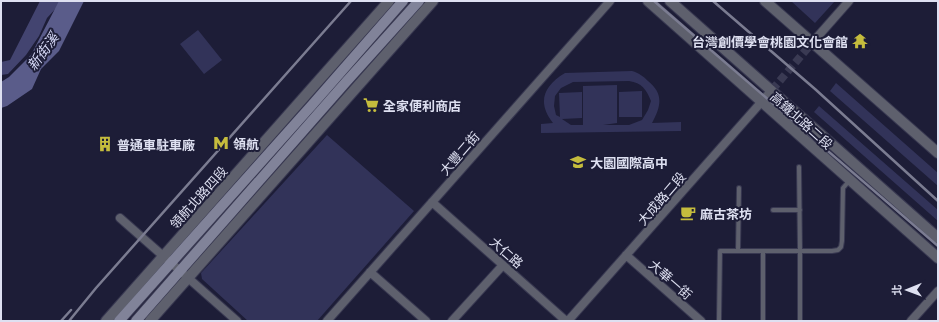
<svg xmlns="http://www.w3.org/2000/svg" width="939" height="322" viewBox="0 0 939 322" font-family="Georgia,'Noto Sans TC',serif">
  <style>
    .green { fill: #323359; fill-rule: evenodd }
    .forest { fill: #434470 }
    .water { fill: #5a5c8a }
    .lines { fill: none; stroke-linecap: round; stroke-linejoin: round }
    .minor-tunnel { stroke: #3a3a53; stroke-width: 8; stroke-dasharray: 8 4; stroke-linecap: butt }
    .service-casing { stroke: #383851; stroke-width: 6 }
    .minor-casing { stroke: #383851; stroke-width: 10 }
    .tertiary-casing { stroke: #383851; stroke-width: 12 }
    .secondary-casing { stroke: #383851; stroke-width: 12 }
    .service { stroke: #5e606d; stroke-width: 4 }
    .minor { stroke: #5e606d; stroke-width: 8 }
    .tertiary { stroke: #5e606d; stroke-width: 10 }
    .secondary { stroke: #818399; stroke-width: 10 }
    .rail { stroke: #7b7c91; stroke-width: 2.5 }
    .labels { text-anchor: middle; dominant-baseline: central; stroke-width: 4; stroke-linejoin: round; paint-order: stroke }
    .poi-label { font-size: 13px; font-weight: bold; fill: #dee0f1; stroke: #1d1d37; text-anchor: start }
    .street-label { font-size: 13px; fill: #dee0f1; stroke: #1d1d37 }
    .water-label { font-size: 14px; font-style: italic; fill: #d8dbf9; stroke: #1d1d37 }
  </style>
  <rect width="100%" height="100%" fill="#1d1d37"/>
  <path class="green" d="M791,1h44l-20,22z
    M198,30l24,30 -18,14 -24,-30z
    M632,71c7,2 11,5 16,10 16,13 13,25 4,42l29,-1v9l-140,2v-9l12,-1c-16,-20 -10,-37 12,-50zM629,81c13,2 17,8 22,20l-3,9 -6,10 -13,5h-26l14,-2v-38l-34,1v39h-12l-9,-6 20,-1v-26l-23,1 1,24 -4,-2 -2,-9 1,-10 6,-8 12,-6z
    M836,83l102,90v13l-108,-95z
    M642,91v26h-23v-25z
    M819,106l119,104v11l-124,-109z
    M327,135l87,76 -97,110h-69l-46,-42 -1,-6z"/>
  <path class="forest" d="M40,1h20l-2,5 -11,12 -8,18 -13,19 -18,19 -7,1v-13l9,-2z"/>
  <path class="water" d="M59,1h25l-25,50 -18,18 -9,20 -25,17 -6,2v-26l8,-5 22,-22z"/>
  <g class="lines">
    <path class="minor-tunnel" d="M772,90l40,-47"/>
    <defs>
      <path id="service" d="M799,167l1,84v70
        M773,210h27
        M738,251l1,-63
        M719,321l1,-70h112l6,-1 3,-3 1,-6 1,-53 7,-8
        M763,321v-70"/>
      <path id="minor" d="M812,43l37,-42
        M432,202l134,119
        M120,218l117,103
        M626,255l75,66
        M370,272l56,49
        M327,321l283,-320
        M452,321l51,-56
        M568,321l204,-231
        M911,321l27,-30"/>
      <path id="tertiary" d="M648,1l290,257
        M670,1l268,237
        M765,1l173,152
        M106,321l283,-320
        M150,321l283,-320"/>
      <path id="secondary" d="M119,321l193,-216 91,-104
        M136,321l210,-239 73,-81"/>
    </defs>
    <use href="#service" class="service-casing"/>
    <use href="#minor" class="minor-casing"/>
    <use href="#tertiary" class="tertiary-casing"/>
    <use href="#secondary" class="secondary-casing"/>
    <use href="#service" class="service"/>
    <use href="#minor" class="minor"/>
    <use href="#tertiary" class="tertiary"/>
    <use href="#secondary" class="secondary"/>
    <path class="rail" d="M654,1l284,245
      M713,1l102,88 123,112
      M61,321l10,-11
      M69,321l27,-33 255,-287"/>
  </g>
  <defs>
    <symbol id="temple-bare" viewBox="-9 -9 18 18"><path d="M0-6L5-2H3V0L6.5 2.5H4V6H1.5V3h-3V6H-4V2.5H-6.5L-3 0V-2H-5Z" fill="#c5bc3d" stroke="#1d1d37" stroke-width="2.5" paint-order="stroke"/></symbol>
    <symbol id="supermarket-bare" viewBox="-9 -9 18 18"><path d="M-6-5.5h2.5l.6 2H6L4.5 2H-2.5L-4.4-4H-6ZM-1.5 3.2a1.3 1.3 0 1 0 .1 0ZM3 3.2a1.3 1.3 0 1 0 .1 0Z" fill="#c5bc3d" stroke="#1d1d37" stroke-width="2.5" paint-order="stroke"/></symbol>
    <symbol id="metro-bare" viewBox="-9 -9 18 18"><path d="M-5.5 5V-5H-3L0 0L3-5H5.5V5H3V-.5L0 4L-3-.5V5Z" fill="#c5bc3d" stroke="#1d1d37" stroke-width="2.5" paint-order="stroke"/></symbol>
    <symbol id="building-bare" viewBox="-9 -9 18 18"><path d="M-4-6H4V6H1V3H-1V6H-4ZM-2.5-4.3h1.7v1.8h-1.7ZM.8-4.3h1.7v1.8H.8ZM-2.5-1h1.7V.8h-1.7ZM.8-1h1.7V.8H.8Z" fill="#c5bc3d" stroke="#1d1d37" stroke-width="2.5" paint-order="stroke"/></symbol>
    <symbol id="school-bare" viewBox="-9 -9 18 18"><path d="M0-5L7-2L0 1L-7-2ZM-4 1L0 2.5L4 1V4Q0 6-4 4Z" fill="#c5bc3d" stroke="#1d1d37" stroke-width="2.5" paint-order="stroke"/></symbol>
    <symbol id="cafe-bare" viewBox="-9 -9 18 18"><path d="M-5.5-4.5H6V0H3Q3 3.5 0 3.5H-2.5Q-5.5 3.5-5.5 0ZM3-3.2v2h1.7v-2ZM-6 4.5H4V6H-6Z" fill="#c5bc3d" stroke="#1d1d37" stroke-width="2.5" paint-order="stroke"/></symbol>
  </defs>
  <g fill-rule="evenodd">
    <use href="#temple-bare" x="849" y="30" width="22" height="22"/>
    <use href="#supermarket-bare" x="360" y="94" width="22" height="22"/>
    <use href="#metro-bare" x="210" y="132" width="22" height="22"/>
    <use href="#building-bare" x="94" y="133" width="22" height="22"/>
    <use href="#school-bare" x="567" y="151" width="22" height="22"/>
    <use href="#cafe-bare" x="677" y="202" width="22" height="22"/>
  </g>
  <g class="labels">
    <g class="poi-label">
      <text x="848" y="41" text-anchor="end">台灣創價學會桃園文化會館</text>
      <text x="383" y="105">全家便利商店</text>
      <text x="233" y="143">領航</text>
      <text x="117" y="144">普通車駐車廠</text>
      <text x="590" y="162">大園國際高中</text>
      <text x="700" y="213">麻古茶坊</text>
    </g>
    <g class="street-label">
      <text transform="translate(802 120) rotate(42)">高鐵北路二段</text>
      <text transform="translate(459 153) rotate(-49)">大豐二街</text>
      <text transform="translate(198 197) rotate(-48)">領航北路四段</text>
      <text transform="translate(661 198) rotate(-49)">大成路二段</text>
      <text transform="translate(507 252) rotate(41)">大仁路</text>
      <text transform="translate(671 279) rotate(41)">大華一街</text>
    </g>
    <g class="water-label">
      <text transform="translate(42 51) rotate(-54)">新街溪</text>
    </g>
  </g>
  <rect width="939" height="322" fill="none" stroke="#dee0f1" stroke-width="4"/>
  <g transform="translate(907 290) rotate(269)" stroke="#1d1d37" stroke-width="3" paint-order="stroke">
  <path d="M0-3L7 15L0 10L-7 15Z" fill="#dee0f1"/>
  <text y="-6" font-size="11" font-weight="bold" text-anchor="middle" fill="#dee0f1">北</text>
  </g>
</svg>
